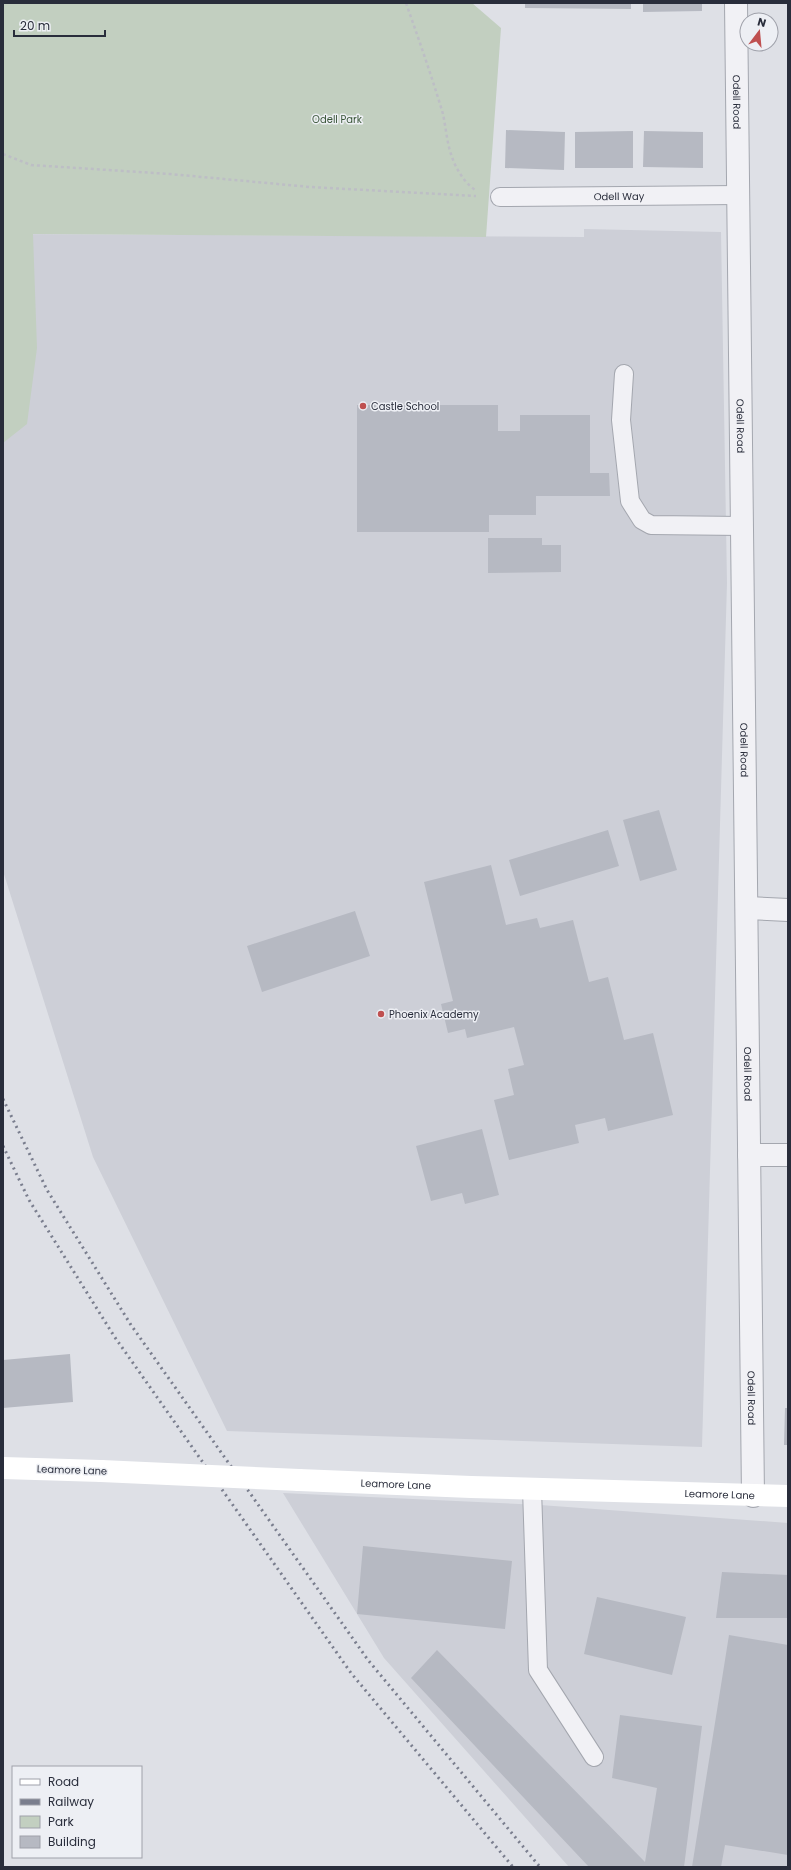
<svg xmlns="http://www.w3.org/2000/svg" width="791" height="1870" viewBox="0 0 791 1870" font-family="Poppins,sans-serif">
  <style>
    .built { fill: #cdcfd7 }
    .green { fill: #c2cfc0 }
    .building { fill: #b6b9c2 }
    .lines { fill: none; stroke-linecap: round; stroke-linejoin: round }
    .lane-casing { stroke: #a4a7af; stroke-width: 20 }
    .street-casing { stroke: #a4a7af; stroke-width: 24 }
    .path { stroke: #bdbec5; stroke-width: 2.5; stroke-dasharray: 3 3; stroke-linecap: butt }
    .lane { stroke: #f1f1f5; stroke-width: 18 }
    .street { stroke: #f1f1f5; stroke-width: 22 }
    .secondary { stroke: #fff; stroke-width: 22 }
    .rail { stroke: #7a7e8e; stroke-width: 3; stroke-dasharray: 2 4; stroke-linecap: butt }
    .secondary-bridge { stroke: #fff; stroke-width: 22 }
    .poi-dot { fill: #bf5050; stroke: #edeff4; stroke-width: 1.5 }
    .labels { text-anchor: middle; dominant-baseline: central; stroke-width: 3; stroke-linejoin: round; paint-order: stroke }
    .street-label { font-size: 10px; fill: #292d3b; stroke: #edeff4 }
    .park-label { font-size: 10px; fill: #395538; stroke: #edeff4 }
    .poi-label { font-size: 10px; fill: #292d3b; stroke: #edeff4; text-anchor: start }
  </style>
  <rect width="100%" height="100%" fill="#dee0e6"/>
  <path class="built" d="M584,229l137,3 6,351 -25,864 -475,-16 -134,-274 -90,-286v-637l581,3z
    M283,1493l257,12 248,18v344h-219l-185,-209z"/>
  <path class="green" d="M3,3h469l29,25 -15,209 -453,-3 4,114 -10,76 -24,19z"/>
  <path class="building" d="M525,3h106v6l-106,-1z
    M643,3h59v8l-59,1z
    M506,130l59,2 -1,38 -59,-2z
    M633,131v37h-58v-36z
    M644,131l59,1v36l-60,-1z
    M357,405h141v26h22v-16h70v58h19l1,23h-74v19h-47v17h-132z
    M488,538h54v7h19v27l-73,1z
    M659,810l18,60 -37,11 -17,-61z
    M608,830l11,36 -99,30 -11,-36z
    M491,865l15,60 31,-7 3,10 33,-8 16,62 19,-5 16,63 29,-7 20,82 -65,16 -3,-13 -30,7 4,18 -70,17 -15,-60 20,-5 -6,-26 16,-4 -10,-38 -47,11 -2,-9 -17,4 -7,-29 12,-3 -29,-119z
    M355,911l15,45 -108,36 -15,-46z
    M482,1129l17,66 -34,9 -3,-11 -31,8 -15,-55z
    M70,1354l3,48 -70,6v-48z
    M785,1408h3v37h-4z
    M363,1546l149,15 -7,68 -148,-15z
    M722,1572l66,3v43h-72z
    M597,1597l89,20 -14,58 -88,-21z
    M729,1635l59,10v210l-63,-10 -4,22h-29z
    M437,1650l208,212 12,-74 -45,-10 8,-63 82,11 -18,141h-95l-178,-189z"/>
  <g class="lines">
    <defs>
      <g id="lane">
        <path id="s1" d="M500,197l239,-2"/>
        <path d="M624,374l-3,46 9,81 12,19 9,5 91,1"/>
        <path d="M532,1489l6,181 56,87"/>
      </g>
      <g id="street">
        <path id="s2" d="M736,3l17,1493"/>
        <path d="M747,908l41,2"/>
        <path d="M749,1155h39"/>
      </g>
    </defs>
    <use href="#lane" class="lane-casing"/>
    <use href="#street" class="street-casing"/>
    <path class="path" d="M406,3c13,37 26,74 37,111 3,14 4,30 9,43 4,12 13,27 25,34
      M3,154l28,11 139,9 140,13 166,9"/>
    <use href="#lane" class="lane"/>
    <use href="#street" class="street"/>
    <g class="secondary">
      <path d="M3,1468l98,3"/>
      <path id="s3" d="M299,1480l172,7 317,9"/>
    </g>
    <path class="rail" d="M3,1099l44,91 84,135 237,335 172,207
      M3,1146l26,54 85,136 237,337 162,194"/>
    <path class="secondary-bridge" d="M101,1471l198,9"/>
  </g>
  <g class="poi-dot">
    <circle cx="363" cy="406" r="4"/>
    <circle cx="381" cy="1014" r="4"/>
  </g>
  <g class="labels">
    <g class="street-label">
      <text stroke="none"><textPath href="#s2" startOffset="99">Odell Road</textPath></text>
      <text stroke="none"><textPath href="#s1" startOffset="119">Odell Way</textPath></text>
      <text stroke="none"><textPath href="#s2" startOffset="423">Odell Road</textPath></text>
      <text stroke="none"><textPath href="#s2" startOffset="747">Odell Road</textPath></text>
      <text stroke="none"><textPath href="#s2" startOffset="1071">Odell Road</textPath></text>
      <text stroke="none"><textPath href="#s2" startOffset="1395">Odell Road</textPath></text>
      <text transform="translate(72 1470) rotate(2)">Leamore Lane</text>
      <text stroke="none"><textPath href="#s3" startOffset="97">Leamore Lane</textPath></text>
      <text stroke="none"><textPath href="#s3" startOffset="421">Leamore Lane</textPath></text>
    </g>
    <g class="park-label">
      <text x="337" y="119">Odell Park</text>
    </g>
    <g class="poi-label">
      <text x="371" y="406">Castle School</text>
      <text x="389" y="1014">Phoenix Academy</text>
    </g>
  </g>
  <rect width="791" height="1870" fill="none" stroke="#292d3b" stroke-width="8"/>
  <rect x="12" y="1766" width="130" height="92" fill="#edeff4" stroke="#9fa1aa"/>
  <rect x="20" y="1779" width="20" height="6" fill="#ffffff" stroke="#9fa1aa"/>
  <text x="48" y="1786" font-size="12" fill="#292d3b">Road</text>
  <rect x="20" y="1799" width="20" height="6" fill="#7a7e8e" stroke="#9fa1aa"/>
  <text x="48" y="1806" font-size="12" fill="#292d3b">Railway</text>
  <rect x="20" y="1816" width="20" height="12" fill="#c2cfc0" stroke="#9fa1aa"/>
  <text x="48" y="1826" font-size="12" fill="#292d3b">Park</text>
  <rect x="20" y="1836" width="20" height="12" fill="#b6b9c2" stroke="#9fa1aa"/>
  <text x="48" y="1846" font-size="12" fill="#292d3b">Building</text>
  <g transform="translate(759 32) rotate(16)"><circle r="19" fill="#edeff4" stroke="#9fa1aa"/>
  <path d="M0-3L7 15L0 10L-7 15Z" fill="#bf5050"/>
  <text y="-6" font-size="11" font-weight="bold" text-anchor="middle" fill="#292d3b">N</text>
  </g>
  <path d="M14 30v6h91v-6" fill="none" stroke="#292d3b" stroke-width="2"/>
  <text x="20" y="30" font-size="12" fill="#292d3b" stroke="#edeff4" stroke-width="3" paint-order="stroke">20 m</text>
</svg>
